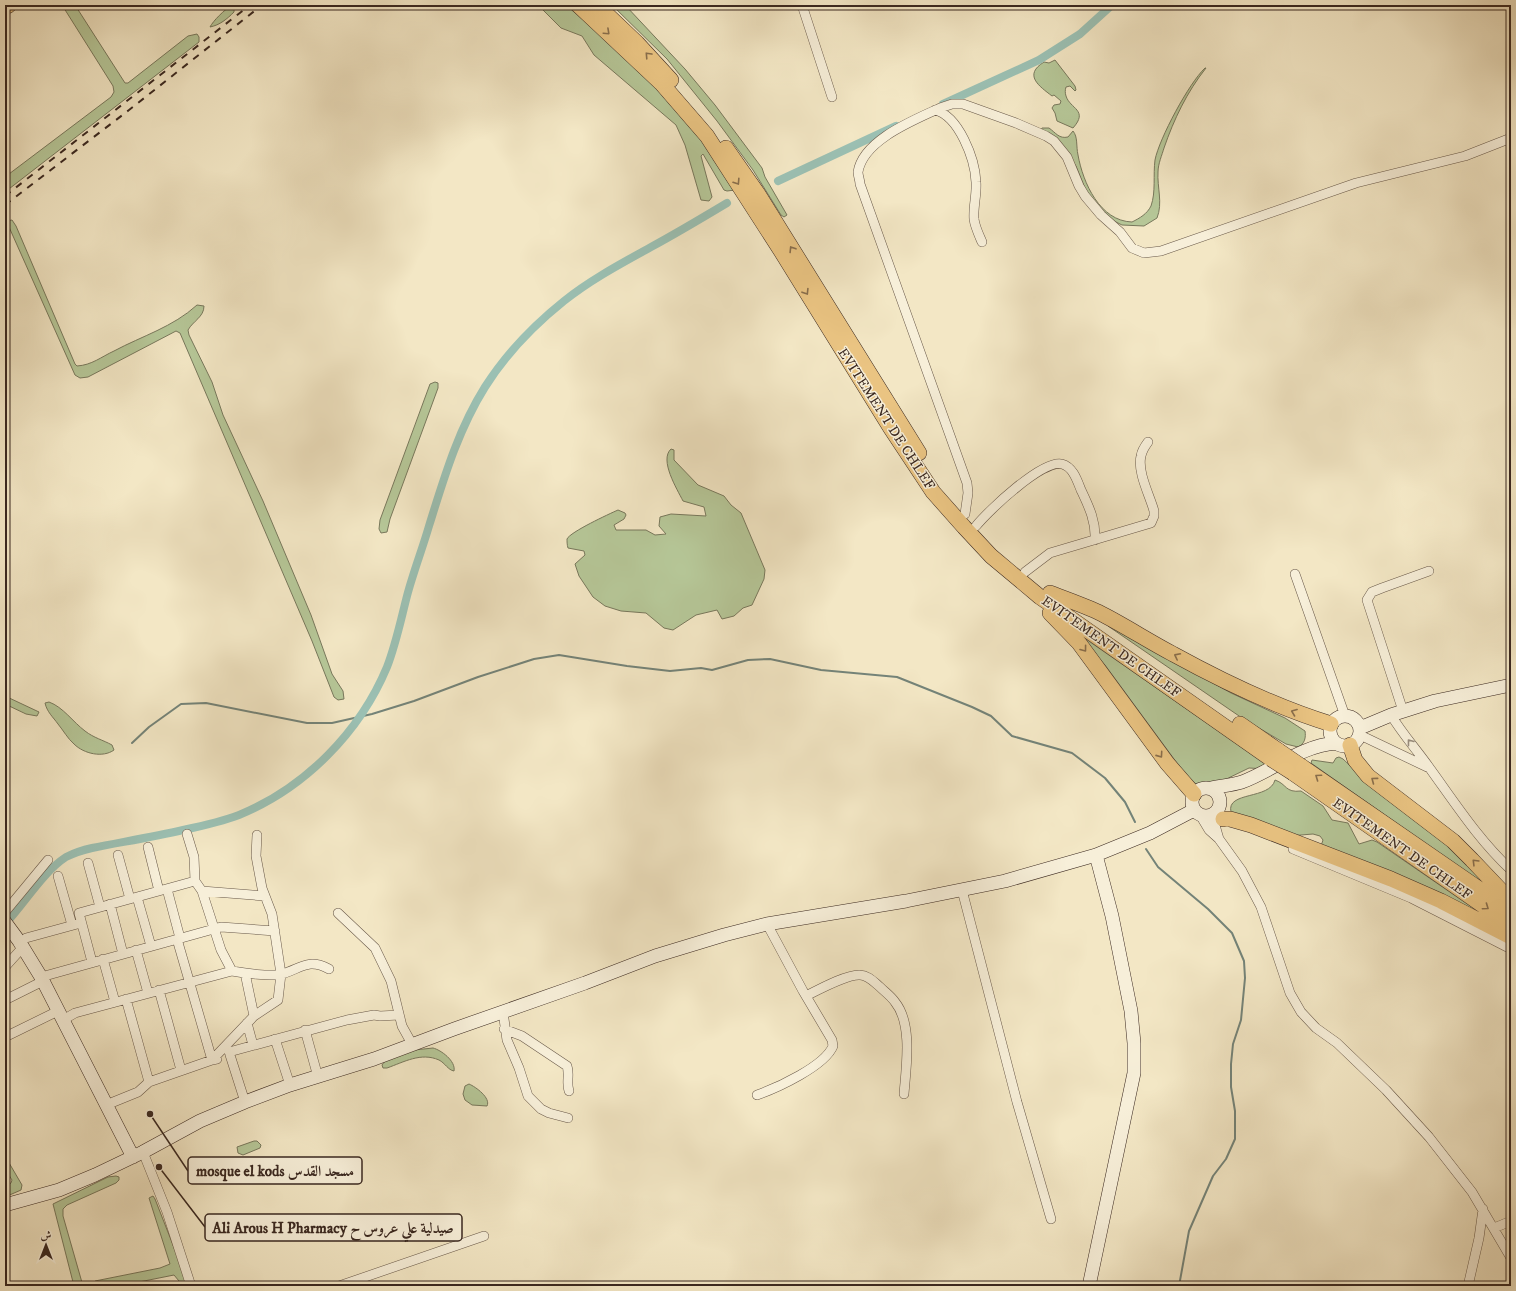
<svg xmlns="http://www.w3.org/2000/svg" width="1516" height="1291" viewBox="0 0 1516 1291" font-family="'IM FELL DW Pica',Amiri,serif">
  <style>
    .green { fill: #b6c798; stroke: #78785c }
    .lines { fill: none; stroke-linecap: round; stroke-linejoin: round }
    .stream { stroke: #748378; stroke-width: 2 }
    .canal { stroke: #9bc0b3; stroke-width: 8 }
    .minor-casing { stroke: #685849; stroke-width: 10 }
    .secondary-casing { stroke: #3a2820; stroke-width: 14 }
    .trunk-casing { stroke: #3a2820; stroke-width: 16 }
    .minor { stroke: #f7efd9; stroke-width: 9 }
    .secondary { stroke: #f7efd9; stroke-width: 13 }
    .trunk { stroke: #eac482; stroke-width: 15 }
    .rail { stroke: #3a2820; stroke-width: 2; stroke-dasharray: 7 7; stroke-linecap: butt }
    .trunk-bridge-casing { stroke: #3a2820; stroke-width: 16; stroke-linecap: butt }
    .trunk-bridge { stroke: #eac482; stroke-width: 15 }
    .oneway { stroke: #896e4c }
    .oneway2 { stroke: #988c7c }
    .labels { text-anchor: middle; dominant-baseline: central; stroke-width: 3; stroke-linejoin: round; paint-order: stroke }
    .street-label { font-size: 14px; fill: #3a2820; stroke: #f7efd9 }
    .leader { fill: none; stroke: #3a2820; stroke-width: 1.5 }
    .callout-dot { fill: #3a2820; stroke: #f7efd9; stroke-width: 1.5 }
    .callout { fill: #f7efd9; stroke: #3a2820; stroke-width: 1.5 }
    .callout-label { font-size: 15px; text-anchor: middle; font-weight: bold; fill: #3a2820 }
  </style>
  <rect width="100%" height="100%" fill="#f3e7c5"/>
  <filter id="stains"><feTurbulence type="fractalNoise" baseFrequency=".005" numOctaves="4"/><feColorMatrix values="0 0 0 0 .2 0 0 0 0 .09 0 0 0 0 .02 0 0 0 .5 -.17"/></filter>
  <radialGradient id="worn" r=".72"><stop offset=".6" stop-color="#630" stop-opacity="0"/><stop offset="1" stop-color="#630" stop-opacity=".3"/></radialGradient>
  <path class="green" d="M62,5h13l50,78h3l60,-47 9,-2 2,3v5l-194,150v-15l106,-80 3,-5 -1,-6z
    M538,5h28l82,72 58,69 29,44 -8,1 -3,-1 -21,-36 -2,2 11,41 -3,4 -8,-1 -16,-55 -9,-20 -82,-70 -12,-19 -21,-8z
    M612,5h13l60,64 30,36 47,63 3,9 22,38 -3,2 -3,-2 -28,-45 -36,-49 -50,-62z
    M230,7l4,1v4c-7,7 -14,13 -24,15 3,-6 15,-18 20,-20z
    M1055,60l20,26 1,4 -1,1 -5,-5 -4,1c-1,3 -1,6 0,9 4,13 23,14 7,32l-16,-7 -2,-8 -3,-5 2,-3 6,-1 1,-3 -7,-6 -2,1c-13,-10 -29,-21 -8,-34l5,1z
    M1205,68h1c-19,24 -32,51 -42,80 -2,7 -6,16 -6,24 -1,15 5,31 -1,46l-13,8 -22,-1 -12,-6 -23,-26 -11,-27 -9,-12 -26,-23 1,-3h7c7,5 10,11 19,9l5,-6c5,6 3,15 5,24 5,28 22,66 54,67 8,-4 15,-8 19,-16 5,-14 2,-31 4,-46 4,-21 34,-77 50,-92z
    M12,220l4,6 59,138 2,2c15,-1 24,-9 37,-15 28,-15 59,-24 83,-46l7,1c0,11 -11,15 -16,24l1,5 23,47 11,33 40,86 48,114 21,59 11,17 1,8 -6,1 -4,-3 -22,-56 -132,-308 -4,-2 -88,46 -8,1 -5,-3 -66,-148 -2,-6z
    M435,382l3,1v5l-48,131 -3,13 -6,1 -2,-4 1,-9 50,-136z
    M671,449l3,1v10l24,25 26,11 7,9 10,8 24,57 -1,9 -12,26 -9,3 -9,8 -12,3 -5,-9 -21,5 -23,15 -9,-2 -18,-15 -25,-2 -16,-5 -12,-9 -14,-21 -4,-12 10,-9 -1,-4 -16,-3c-1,-3 -1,-7 -1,-9 3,-7 42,-25 51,-29l7,3 1,2 -2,4 -10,6 2,5h30l9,5 11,-1 -7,-8 1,-9 11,-3 35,2 -2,-9 -21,-6c-6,-12 -24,-41 -12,-52z
    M1108,626h4l119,67 54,25 20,13c1,6 0,13 -7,16l-12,-3 -44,-26z
    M1080,635l186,129 2,5 -19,-1 -35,17 -18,-1 -8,-6 -83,-113 -25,-28z
    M5,696l34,16 -2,4 -11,-2 -21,-10z
    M49,702c14,5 24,20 36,29 9,7 18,9 27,14l2,5c-11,8 -30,4 -40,-6 -6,-5 -11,-14 -16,-20 -5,-7 -11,-12 -13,-21z
    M1339,757l4,2 15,14 87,69 55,54 -189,-133 1,-3 21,3 3,-5z
    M1275,780c12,4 10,13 26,11l22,15 9,14 16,3 11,21 13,-4 5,2 134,92 -190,-88 2,-6 -3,-4 -7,-2 -24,2 -58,-24c-5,-21 39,-12 44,-32z
    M433,1048c8,2 23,13 21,23 -6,-1 -9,-8 -15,-11 -18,-8 -35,2 -52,8h-4l-1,-3 3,-4 29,-11z
    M469,1084c7,3 22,14 18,22l-15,-1 -7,-5 -2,-6 2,-8z
    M254,1141h3l4,4 -1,3 -17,7 -5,-2 -1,-6z
    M5,1156l17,29 -1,5 -16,7v-10l6,-4 1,-3 -7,-11z
    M116,1176l3,1v3l-3,3 -49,22 -4,4v7l20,70h-9l-21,-82 55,-27z
    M153,1196l2,3 34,87h-9l-1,-5 -5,-6 -55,11h-29l5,-5 65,-13 10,-4 -21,-66z"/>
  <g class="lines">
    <path class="stream" d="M132,743l17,-16 32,-23 25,-1 101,20h25l40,-9 42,-13 64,-24 56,-18 25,-4 68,11 43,5 31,-3 11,2 36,-10 22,-1 51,11 76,7 75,30 19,9 21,20 60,17 33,25 20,24 10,20
      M1146,849l12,18 50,42 24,24 12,28 1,17 -4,42 -8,24 -2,20v23l4,24v28l-9,20 -13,17 -24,55 -10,55"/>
    <path class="canal" d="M943,104l96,-44 41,-26 32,-29
      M778,181l118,-55
      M5,924c19,-20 38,-52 61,-67 8,-4 17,-7 26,-9 30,-6 61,-11 91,-18 19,-4 38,-8 56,-15 66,-27 121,-83 148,-148 9,-23 14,-48 20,-71 6,-23 15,-46 22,-70 15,-48 29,-96 56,-139 21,-33 49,-62 79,-86 26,-21 58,-38 87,-54 26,-14 51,-29 76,-44"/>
    <defs>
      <path id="minor" d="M802,5l30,92
        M935,110c24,6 40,49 41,72 1,12 -3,25 -2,37 1,8 5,16 8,23
        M965,514l3,-21 -1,-10 -107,-299c0,-4 -2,-8 -2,-12 5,-32 56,-52 82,-64l12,-4h11l53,19 30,13 8,5 13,16 12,29 6,10 16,19 19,17 12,16 12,5 17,-2 195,-68 109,-27 46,-18
        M976,526c12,-15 67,-67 86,-62 11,3 15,16 19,26 8,17 15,31 14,50
        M1025,572l25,-19 101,-30 3,-7v-5c-4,-15 -17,-39 -13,-55 1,-6 4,-10 7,-14
        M1295,574l50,142
        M1403,711l-36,-111 5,-8 10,-4 47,-17
        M1391,715c12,20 27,36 40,55 26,36 48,70 80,100
        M1360,735l67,32
        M1216,813l11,9
        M1200,815l9,15 10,9 23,32 19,36 29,86 11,19 15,16 21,15 49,47 43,47 43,55 39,66
        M1212,815l7,24
        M187,834l7,23 1,24 7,10 19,59 11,21c11,2 39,6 50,3 20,-6 26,-16 47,-5
        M148,847l11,44
        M1293,849l118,49 100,51
        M118,855l12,44
        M88,863l12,44
        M58,876l14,49
        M167,889l13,49
        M962,890l55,212 34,117
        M202,891l63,5
        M137,897l14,49
        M110,904l13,50
        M5,912l43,-52
        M338,913l37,35 16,33 11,45 10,18
        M26,938l55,-15
        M177,939l35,121 5,-1
        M136,950l12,43
        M103,959l12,43
        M92,962l-13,-49 116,-32
        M5,967l18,-20
        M245,973l9,43
        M41,977l180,-50 54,4
        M159,990l22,80
        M806,996c12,-6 41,-22 54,-21 8,0 14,7 20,12 5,5 11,9 15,15 18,22 11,66 9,92
        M126,999l23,83
        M5,1000l38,-19
        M503,1012l4,28 12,28 9,28 13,13 8,4 19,5
        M63,1020l12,-7 157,-42
        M247,1023l6,22
        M504,1029l18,7 45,30c3,8 -1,17 2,25
        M305,1030l13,47
        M5,1037l53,-26
        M275,1039l15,46
        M229,1052l118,-32 27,-5 6,1 19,-1
        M230,1055l15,47
        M757,1095c20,-7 68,-29 76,-49l-1,-6 -29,-49 -36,-67
        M106,1105l32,-13 11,-10 63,-22 42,-44 24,-16 3,-26 -9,-60 -10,-26 -6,-32 1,-21
        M143,1152l24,60 24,74
        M1494,1228l17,-7
        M339,1286l145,-50
        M1468,1286l11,-48 4,-29"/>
      <path id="secondary" d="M1330 731a15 15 0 1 1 30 0a15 15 0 1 1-30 0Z
        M1360,728l31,-13 44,-14 76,-16
        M1192 802a14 14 0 1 1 28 0a14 14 0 1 1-28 0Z
        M1211,788c10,-2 21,-3 31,-6 32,-12 58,-36 94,-39
        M5,922l14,19 22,36 92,180
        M5,1205l54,-15 36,-15 48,-23 57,-31 45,-19 45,-17 84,-26 80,-30 131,-46 70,-27 69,-21 43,-11 139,-23 99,-20 91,-26 54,-22 44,-23
        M1089,1286l45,-213v-30l-3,-32 -19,-95 -16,-61"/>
      <path id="trunk" d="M578,5l84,79 45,52 74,115 109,176 43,65 31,35 27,29 49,41 231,162
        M597,5l40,38 34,37
        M5,7l4,-2
        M726,148l32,46 161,259
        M1050,593c16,6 33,12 48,19 26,13 50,29 75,42 51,28 103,53 158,70
        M1050,613l29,30 88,120 27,31
        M1240,724l39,27
        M1350,745l5,15 13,16 85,65 19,19 39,41
        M1301,766l210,145
        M1293,773l218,152
        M1223,819h7l21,6 140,54 50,22 70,36"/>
    </defs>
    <use href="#minor" class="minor-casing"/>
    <use href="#secondary" class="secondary-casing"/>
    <use href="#trunk" class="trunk-casing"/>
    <use href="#minor" class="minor"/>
    <use href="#secondary" class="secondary"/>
    <use href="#trunk" class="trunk"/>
    <path class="rail" d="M5,196l245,-191
      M5,205l124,-95 133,-105"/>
    <defs>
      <path id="trunk-bridge" d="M1279,751l22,15
        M1271,759l22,14"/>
    </defs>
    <use href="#trunk-bridge" class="trunk-bridge-casing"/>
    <use href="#trunk-bridge" class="trunk-bridge"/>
  </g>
  <defs><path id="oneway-chevron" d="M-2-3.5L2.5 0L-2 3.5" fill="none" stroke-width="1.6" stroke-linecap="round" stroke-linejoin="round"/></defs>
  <g class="oneway">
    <use href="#oneway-chevron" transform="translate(607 32) rotate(43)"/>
    <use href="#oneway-chevron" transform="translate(648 55) rotate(-133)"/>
    <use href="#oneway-chevron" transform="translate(737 182) rotate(57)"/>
    <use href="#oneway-chevron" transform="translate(792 249) rotate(-122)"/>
    <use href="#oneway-chevron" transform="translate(806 292) rotate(58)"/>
    <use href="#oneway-chevron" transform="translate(1084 649) rotate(53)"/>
    <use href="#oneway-chevron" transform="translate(1177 656) rotate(-153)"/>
    <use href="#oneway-chevron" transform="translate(1294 712) rotate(-159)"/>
    <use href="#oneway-chevron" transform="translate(1160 755) rotate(55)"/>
    <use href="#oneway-chevron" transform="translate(1318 777) rotate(-145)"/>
    <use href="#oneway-chevron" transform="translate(1374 780) rotate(-143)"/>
    <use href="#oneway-chevron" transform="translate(1475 862) rotate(-135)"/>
    <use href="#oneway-chevron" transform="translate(1486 907) rotate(35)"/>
  </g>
  <use class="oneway2" href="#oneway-chevron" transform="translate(1410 742) rotate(-128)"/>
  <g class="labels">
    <g class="street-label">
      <text transform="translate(886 419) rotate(57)">EVITEMENT DE CHLEF</text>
      <text transform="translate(1111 647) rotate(35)">EVITEMENT DE CHLEF</text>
      <text transform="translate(1402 849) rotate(35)">EVITEMENT DE CHLEF</text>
    </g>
  </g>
  <path class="leader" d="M150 1114L188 1171M159 1167L205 1227"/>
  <g class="callout-dot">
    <circle cx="150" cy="1114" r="4"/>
    <circle cx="159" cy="1167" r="4"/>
  </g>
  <g class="callout">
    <rect x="188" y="1157" width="174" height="27" rx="4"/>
    <rect x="205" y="1214" width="257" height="27" rx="4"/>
  </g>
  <g class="callout-label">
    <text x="275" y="1176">mosque el kods مسجد القدس</text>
    <text x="333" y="1233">Ali Arous H Pharmacy صيدلية علي عروس ح</text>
  </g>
  <rect width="1516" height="1291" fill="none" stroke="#f3e7c5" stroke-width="20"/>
  <rect x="6" y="6" width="1504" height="1279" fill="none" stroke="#3a2820" stroke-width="2"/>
  <rect x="10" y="10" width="1496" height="1271" fill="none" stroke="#3a2820"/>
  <g transform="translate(46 1245)" stroke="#f7efd9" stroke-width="3" paint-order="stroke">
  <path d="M0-3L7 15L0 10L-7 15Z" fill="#3a2820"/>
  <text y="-6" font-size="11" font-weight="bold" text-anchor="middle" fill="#3a2820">ش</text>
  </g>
  <rect width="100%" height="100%" filter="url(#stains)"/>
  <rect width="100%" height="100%" fill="url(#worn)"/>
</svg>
